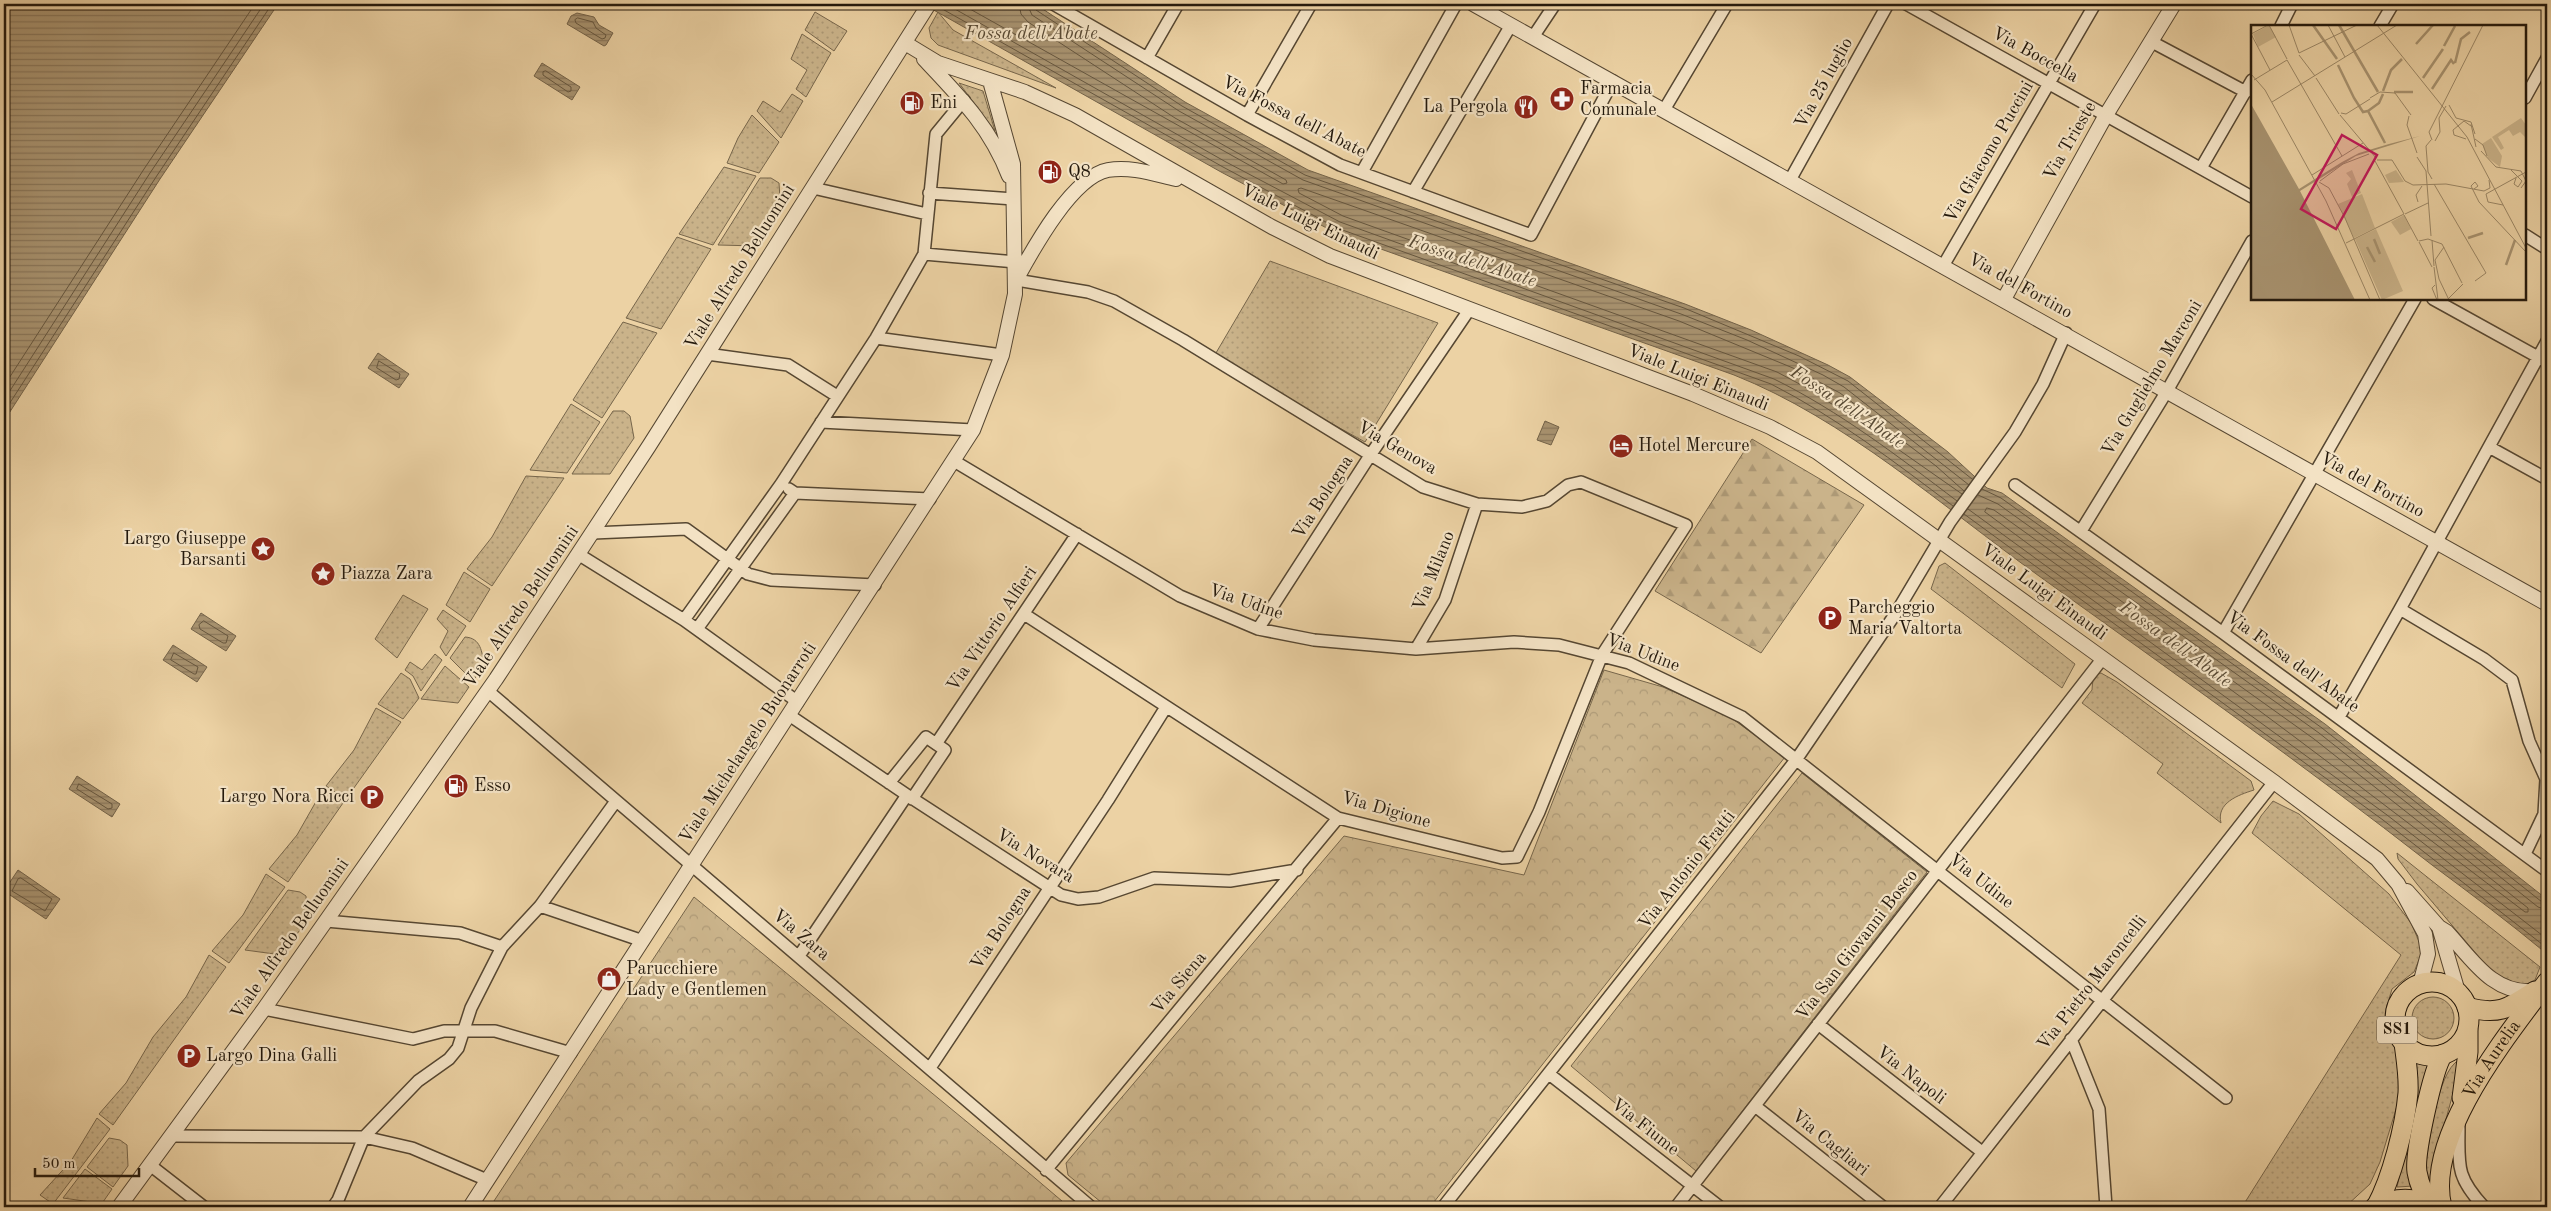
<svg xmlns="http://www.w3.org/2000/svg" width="2551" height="1211" viewBox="0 0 2551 1211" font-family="'Old Standard TT',serif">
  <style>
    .grass { fill: url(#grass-dots); stroke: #77664b }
    .forest { fill: url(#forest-firs); stroke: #77664b }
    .park { fill: url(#park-crowns); stroke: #77664b }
    .water { fill: url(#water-rules); stroke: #736248 }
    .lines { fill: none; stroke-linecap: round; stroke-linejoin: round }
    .shore { stroke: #66563e; stroke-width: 1 }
    .minor-casing { stroke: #564732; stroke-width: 14 }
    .tertiary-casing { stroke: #564732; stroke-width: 16 }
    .primary-casing { stroke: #24190c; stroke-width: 21 }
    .minor { stroke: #f3e2c4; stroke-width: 11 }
    .tertiary { stroke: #f3e2c4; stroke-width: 14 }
    .primary { stroke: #ecd2a4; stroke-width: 19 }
    .labels { text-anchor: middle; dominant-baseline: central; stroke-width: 4.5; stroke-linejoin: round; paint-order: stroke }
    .shield { fill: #f3e2c4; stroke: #625543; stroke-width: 1 }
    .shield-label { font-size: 16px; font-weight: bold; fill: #24190c }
    .street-label { font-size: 18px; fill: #24190c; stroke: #f3e2c4 }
    .poi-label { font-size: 18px; fill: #24190c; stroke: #f3e2c4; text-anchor: start }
    .water-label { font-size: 19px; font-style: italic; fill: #594a34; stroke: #f3e2c4 }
    .inset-river { fill: none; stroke: #a89370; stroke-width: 2.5 }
    .inset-road { fill: none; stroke: #9c8867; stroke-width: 1 }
    .view { fill: #c2185b; fill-opacity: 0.15; stroke: #c2185b; stroke-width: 2.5 }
    .inset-edge { fill: none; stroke: #24190c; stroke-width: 2.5 }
  </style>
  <defs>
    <pattern id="grass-dots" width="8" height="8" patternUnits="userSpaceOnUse" patternTransform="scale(1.25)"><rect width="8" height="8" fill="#cab38a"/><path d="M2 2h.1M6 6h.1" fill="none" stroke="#ad9976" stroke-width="1.8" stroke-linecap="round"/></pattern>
    <pattern id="forest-firs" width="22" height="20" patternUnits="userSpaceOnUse" patternTransform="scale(1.25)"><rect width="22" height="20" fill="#cab38a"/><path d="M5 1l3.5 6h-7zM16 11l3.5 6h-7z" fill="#ad9976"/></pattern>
    <pattern id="park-crowns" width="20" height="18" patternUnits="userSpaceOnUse" patternTransform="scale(1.25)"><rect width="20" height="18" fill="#cab38a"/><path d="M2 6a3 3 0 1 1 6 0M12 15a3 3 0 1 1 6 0" fill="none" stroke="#ad9976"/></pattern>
    <pattern id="water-rules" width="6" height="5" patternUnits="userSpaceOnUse" patternTransform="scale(1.25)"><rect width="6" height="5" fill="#a89370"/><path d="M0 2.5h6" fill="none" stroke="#89775a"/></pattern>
  </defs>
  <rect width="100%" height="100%" fill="#ecd2a4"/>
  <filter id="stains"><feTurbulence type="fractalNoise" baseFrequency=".004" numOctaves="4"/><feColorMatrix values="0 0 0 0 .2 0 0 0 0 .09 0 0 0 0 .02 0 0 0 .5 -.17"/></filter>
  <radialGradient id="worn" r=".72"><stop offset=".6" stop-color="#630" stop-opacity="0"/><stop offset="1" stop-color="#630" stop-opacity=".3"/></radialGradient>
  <path class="grass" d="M815,12l32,19 -13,20 -29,-21z
    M938,12l15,18 103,58 -118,-43 -7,-7 -2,-10z
    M802,34l29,19 -25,44 -10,-8 11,-19 -16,-11z
    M959,83l24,8 12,40z
    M792,94l11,7 -22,37 -24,-27 6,-10 17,11z
    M752,115l27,27 -20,31 -32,-10 11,-25z
    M724,167l32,9 -43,69 -34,-11z
    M760,178h11l8,5 1,16 -9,15 4,3 -17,29 -40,-1z
    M677,237l34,12 -50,80 -35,-11z
    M1270,261l168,62 -73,119 -152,-84z
    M623,322l34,11 -55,85 -29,-18z
    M571,404l29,18 -33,51 -37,-3z
    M613,411h11l6,5 4,22 -24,36h-38z
    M526,476l38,2 -72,108 -25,-17 25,-32z
    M1945,563l130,101 -13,24 -131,-99 8,-23z
    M464,572l26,17 -20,33 -24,-17z
    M403,595l25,14 -31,49 -22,-19z
    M443,610l23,16 -20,30 -6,-9 8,-16 -11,-12z
    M465,637c16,1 17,15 19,28l-11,16 -23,-23z
    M435,654l7,6 -21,31 -8,-15 -8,-6 5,-8 12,8z
    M445,666l24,21 -11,16 -37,-4z
    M401,673l9,6 9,19 -16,21 -25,-15z
    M2101,673l16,9 134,99 3,9c-16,5 -38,13 -33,33l-64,-50 6,-9 -81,-61 10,-13 1,-14z
    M376,708l25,14 -55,77 -20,-13 28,-36z
    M322,791l21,12 -55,79 -19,-13 28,-34z
    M2273,801l26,13 90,80 22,29 10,23v9l-7,17 -22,17 -6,20 1,22 8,17 6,27 -1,21 -20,66 -10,22 -25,23h-103l159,-252 -149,-122 9,-17z
    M2397,853l143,114 -5,13 -8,4 -15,-1 -22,-13 -73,-86 -19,-25z
    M266,874l19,13 -56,76 -17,-12 31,-36z
    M288,890l12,2 6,4 1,24 -25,35 -37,-5z
    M209,955l17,12 -113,158 -14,-11 27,-31 27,-46 33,-40z
    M2412 1018a21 21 0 1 1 42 0a21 21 0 1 1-42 0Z
    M2459,1060l2,4 -30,110 1,12 -8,-9c4,-26 12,-105 35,-117z
    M2415,1062l14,3 -15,121 -17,1 9,-41z
    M97,1118l13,11 -57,75 -13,-9 31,-34z
    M109,1138l11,2 7,5 1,21 -15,21 -26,-20z
    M85,1169l27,20 -9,13 -5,1 -35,-5z"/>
  <path class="forest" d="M1752,439l112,66 -103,148 -106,-62z"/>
  <path class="park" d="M1604,670l59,17 67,30 55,40 -355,450h-323l-39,-32 -2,-12 278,-327 180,39z
    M1802,773l125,99 -231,299 -125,-105z
    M694,897l335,276 40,34h-579z"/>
  <path class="water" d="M4,4h274l-118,175 -156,242z
    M923,4h112l150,98 123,68 377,134 66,26 77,35 22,12 98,75 39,36 15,5 323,231 219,173 3,3v54c-37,-31 -76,-60 -115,-89 -128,-100 -261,-194 -393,-289 -96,-69 -194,-157 -305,-201l-398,-142 -115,-61z
    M577,13l17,4 5,8 14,8 -7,12 -2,1 -37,-22 4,-8z
    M542,63l38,24 -8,13 -38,-24z
    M378,353l31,21 -10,14 -31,-20z
    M1545,421l14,6 -8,18 -14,-5z
    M312 574a9 9 0 1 1 18 0a9 9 0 1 1-18 0Z
    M201,613l35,23 -10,15 -35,-22z
    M173,645l34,22 -10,15 -34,-22z
    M77,776l43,28 -8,13 -43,-28z
    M18,870l42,29 -14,20 -42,-28z"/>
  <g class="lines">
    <path class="shore" d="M946,4l280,158 114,60 434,157c65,32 125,78 183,122
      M961,4l322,180 4,-1 -1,-3 -111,-62 -147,-96 -7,-8 -2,-10
      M1027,4l5,11 147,96 124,69 378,134 66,26 76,35 21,12 125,98
      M1033,4l3,6 146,96 123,69 379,133 115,48 49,25 124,98
      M937,6l286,161 114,61 434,156c65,33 125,79 182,122
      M578,18l15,4 3,6 10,7 -1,3 -3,1 -26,-16 -1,-3z
      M546,71l25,16v4l-3,1 -25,-17v-3z
      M379,361l21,13 -1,5 -3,1 -19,-12z
      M4,386l140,-217 111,-165
      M4,400l146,-227 114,-169
      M4,412l152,-235 116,-173
      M1982,489l19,9 321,230 220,174 5,2
      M1962,494l-110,-77 -45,-29 -30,-16 -434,-156 -44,-23 -1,-4 3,-1 378,133 114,47 47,25 96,73 28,25
      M1978,495l20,9 321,229 219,174 9,3
      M1987,508l7,2 320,229 214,169v4h-3c-103,-78 -206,-158 -310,-234 -77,-55 -154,-109 -230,-166z
      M1968,509l419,306 160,124
      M1964,514l419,306 164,128
      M204,621l24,15 -2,7h-3l-23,-14 -1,-4z
      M174,653l24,14 -2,7h-2l-23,-14z
      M79,784l33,20v4l-4,1 -31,-20z
      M21,878l31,21 -7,12 -33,-20 6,-12z"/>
    <defs>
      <path id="minor" d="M1053,4l194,111 93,50 191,70 82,-154
        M1906,4l346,193
        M2281,26l11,-22
        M2380,26l13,-22
        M1533,37l22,-33
        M2152,42l94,50
        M1147,58l31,-54
        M2525,98l22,-40
        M1664,110l63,-106
        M1247,115l64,-111
        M2201,168l51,-88
        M1362,172l94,-168
        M1790,180l98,-176
        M813,188l114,26
        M1413,192l98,-167
        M929,193l85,6
        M2525,235l22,14
        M924,254l92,8
        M1943,266l152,-262
        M1016,280l72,12 26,9 69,39 240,147 54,17 45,3 25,-6 21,-16 13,-3 105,43 -84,130 -63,157 -22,45 -15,1 -164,-40 -314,-204
        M2433,299l114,63
        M876,338l126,17
        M707,354l81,11 49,31
        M821,422l152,8
        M2489,447l58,32
        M954,461l226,135 78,33 56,11 102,9 98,-7 45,3 70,18 113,54 484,381
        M2015,485l208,148 324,238
        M789,489l6,4 135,6
        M2081,531l86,-140 85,-150
        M593,533l93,-4 62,45 23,6 104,5
        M578,554l106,66 114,82
        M2400,609l84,50 28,21 17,61 17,38 -2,35 -19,40
        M684,620l97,-136 95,-146 48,-84 12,-120 28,-34
        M697,629l98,-136
        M1258,629l113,-175 98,-144
        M2223,633l192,-334
        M1416,649l29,-49 32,-96
        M488,691l603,516
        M789,715l118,80 154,100 17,4 21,-2 55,-19 76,3 67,-11
        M2339,717l61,-108 147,-268
        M936,744l141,-210
        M889,783l37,-46 19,13 -33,49
        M540,906l103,35
        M326,921l134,12 42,14
        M799,956l108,-161
        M264,1009l149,30 31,-8h51l76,22
        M1818,1024l164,128
        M2071,1039l28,70 7,98
        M930,1068l178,-268 58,-93
        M1549,1074l171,133
        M1755,1106l128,101
        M2459,1125c0,40 -4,51 25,82
        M171,1136l193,1 48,11 75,32
        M150,1165l54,42
        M1046,1170l292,-352
        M333,1207l5,-7 26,-63 54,-56 31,-22 9,-11 13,-40 31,-61 38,-41 76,-105
        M1443,1207l353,-447 100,-147 54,-91 65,-90 28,-48 23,-51
        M1676,1207l427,-549
        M1940,1207l334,-425"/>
      <path id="tertiary" d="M1473,4c358,199 716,399 1074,600
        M905,43l33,20 87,29 50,23 197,112 58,29 363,138 77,33 47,25 457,330 103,77 21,25 27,50 3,20 -8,30
        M924,59c36,38 66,68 85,117
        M1016,280c17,-31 56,-103 92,-110 23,-4 46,4 68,9
        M2004,299l102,-184 68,-111
        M2407,891l32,36 19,65
        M2439,927l8,5c25,27 46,63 87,59
        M119,1207l145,-198 232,-330 153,-233 280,-442
        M470,1207l503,-777 29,-75 13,-61 -2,-130 -23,-83"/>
      <g id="primary">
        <circle cx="2432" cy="1019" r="37"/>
        <path d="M2467,1007c32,9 42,1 68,-16"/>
        <path d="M2462,1098l6,-46v-22"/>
        <path d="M2375,1207c20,-10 39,-11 58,0"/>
        <path d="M2376,1207c16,-29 29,-81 32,-114 1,-17 -2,-34 -4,-50"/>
        <path d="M2433,1207c-8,-10 -14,-23 -16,-35 -3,-18 16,-103 26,-118"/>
        <path id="s1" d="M2442,1207c-18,-70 65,-171 105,-225"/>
      </g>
    </defs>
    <use href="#minor" class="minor-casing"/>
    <use href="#tertiary" class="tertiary-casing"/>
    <use href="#primary" class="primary-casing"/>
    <use href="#minor" class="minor"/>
    <use href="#tertiary" class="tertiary"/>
    <use href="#primary" class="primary"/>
  </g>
  <defs>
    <symbol id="pharmacy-disc" viewBox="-11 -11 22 22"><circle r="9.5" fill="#8f2418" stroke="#f3e2c4"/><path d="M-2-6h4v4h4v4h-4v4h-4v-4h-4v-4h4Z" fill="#fff"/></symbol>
    <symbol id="fuel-disc" viewBox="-11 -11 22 22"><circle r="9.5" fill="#8f2418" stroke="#f3e2c4"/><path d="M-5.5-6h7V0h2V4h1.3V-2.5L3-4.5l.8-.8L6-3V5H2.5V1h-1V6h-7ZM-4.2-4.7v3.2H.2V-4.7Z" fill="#fff"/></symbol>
    <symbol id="restaurant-disc" viewBox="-11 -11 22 22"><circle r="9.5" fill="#8f2418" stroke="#f3e2c4"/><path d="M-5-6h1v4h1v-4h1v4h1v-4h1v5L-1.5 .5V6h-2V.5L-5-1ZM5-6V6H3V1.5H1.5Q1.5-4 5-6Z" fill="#fff"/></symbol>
    <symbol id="hotel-disc" viewBox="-11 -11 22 22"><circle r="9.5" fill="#8f2418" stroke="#f3e2c4"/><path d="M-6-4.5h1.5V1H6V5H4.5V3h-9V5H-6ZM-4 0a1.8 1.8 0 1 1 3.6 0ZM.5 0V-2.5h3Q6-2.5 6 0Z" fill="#fff"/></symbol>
    <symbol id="sight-disc" viewBox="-11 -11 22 22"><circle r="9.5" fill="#8f2418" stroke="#f3e2c4"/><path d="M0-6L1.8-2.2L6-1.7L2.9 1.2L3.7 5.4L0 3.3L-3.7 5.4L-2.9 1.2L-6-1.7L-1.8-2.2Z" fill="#fff"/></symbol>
    <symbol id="parking-disc" viewBox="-11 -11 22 22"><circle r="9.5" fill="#8f2418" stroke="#f3e2c4"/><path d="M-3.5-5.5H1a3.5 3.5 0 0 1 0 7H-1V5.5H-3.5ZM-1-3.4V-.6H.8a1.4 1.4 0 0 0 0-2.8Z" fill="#fff"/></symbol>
    <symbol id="shop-disc" viewBox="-11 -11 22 22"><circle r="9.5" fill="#8f2418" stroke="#f3e2c4"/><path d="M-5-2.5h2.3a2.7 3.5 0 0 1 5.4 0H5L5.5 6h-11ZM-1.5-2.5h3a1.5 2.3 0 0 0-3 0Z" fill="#fff"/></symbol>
  </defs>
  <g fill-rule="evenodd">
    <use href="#pharmacy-disc" x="1548" y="85" width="28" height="28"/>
    <use href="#fuel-disc" x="898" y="89" width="28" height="28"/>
    <use href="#restaurant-disc" x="1512" y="93" width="28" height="28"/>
    <use href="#fuel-disc" x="1036" y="158" width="28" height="28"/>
    <use href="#hotel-disc" x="1607" y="432" width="28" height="28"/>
    <use href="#sight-disc" x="249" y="535" width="28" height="28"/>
    <use href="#sight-disc" x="309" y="560" width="28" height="28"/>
    <use href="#parking-disc" x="1816" y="604" width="28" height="28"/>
    <use href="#fuel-disc" x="442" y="772" width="28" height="28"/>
    <use href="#parking-disc" x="358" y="783" width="28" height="28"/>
    <use href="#shop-disc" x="595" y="965" width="28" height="28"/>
    <use href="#parking-disc" x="175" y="1042" width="28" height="28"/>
  </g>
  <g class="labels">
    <rect class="shield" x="2377" y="1016.5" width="40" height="27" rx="4"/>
    <g class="shield-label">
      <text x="2397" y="1030">SS1</text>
    </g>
    <g class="street-label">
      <text transform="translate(2035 55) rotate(29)">Via Boccella</text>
      <text transform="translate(1824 83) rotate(-61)">Via 25 luglio</text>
      <text transform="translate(1294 117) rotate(27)">Via Fossa dell'Abate</text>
      <text transform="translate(2070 141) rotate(-60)">Via Trieste</text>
      <text transform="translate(1989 152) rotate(-60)">Via Giacomo Puccini</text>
      <text transform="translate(1310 222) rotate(26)">Viale Luigi Einaudi</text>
      <text transform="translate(740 267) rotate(-58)">Viale Alfredo Belluomini</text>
      <text transform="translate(2020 286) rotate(29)">Via del Fortino</text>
      <text transform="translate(1698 378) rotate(22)">Viale Luigi Einaudi</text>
      <text transform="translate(2152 378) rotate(-59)">Via Guglielmo Marconi</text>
      <text transform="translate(1397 448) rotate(30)">Via Genova</text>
      <text transform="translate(2372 485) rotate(29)">Via del Fortino</text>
      <text transform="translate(1323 497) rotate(-57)">Via Bologna</text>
      <text transform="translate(1434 571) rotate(-68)">Via Milano</text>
      <text transform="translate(2044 592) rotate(36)">Viale Luigi Einaudi</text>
      <text transform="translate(1246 602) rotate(19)">Via Udine</text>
      <text transform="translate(521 607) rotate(-56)">Viale Alfredo Belluomini</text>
      <text transform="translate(992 629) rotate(-56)">Via Vittorio Alfieri</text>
      <text transform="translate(1643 653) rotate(21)">Via Udine</text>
      <text transform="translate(2293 662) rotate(36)">Via Fossa dell'Abate</text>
      <text transform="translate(748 743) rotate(-57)">Viale Michelangelo Buonarroti</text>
      <text transform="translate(1386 810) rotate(16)">Via Digione</text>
      <text transform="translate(1035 856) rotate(31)">Via Novara</text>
      <text transform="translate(1687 870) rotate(-52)">Via Antonio Fratti</text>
      <text transform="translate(1981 881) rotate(38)">Via Udine</text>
      <text transform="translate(1001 928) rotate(-57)">Via Bologna</text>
      <text transform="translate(801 935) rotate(40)">Via Zara</text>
      <text transform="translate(290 939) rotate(-55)">Viale Alfredo Belluomini</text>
      <text transform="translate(1857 945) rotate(-52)">Via San Giovanni Bosco</text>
      <text transform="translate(1179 983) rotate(-50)">Via Siena</text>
      <text transform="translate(2092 983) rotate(-52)">Via Pietro Maroncelli</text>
      <text stroke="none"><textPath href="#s1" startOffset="160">Via Aurelia</textPath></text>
      <text transform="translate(1911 1075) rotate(38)">Via Napoli</text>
      <text transform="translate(1645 1127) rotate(38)">Via Fiume</text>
      <text transform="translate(1830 1143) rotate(39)">Via Cagliari</text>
    </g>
    <g class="poi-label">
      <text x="1580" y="89">Farmacia<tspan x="1580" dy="21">Comunale</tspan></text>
      <text x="930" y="103">Eni</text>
      <text x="1508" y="107" text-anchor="end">La Pergola</text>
      <text x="1068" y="172">Q8</text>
      <text x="1638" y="446">Hotel Mercure</text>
      <text x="246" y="539" text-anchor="end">Largo Giuseppe<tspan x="246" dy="21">Barsanti</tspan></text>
      <text x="340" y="574">Piazza Zara</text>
      <text x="1848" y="608">Parcheggio<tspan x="1848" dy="21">Maria Valtorta</tspan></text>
      <text x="474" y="786">Esso</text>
      <text x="354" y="797" text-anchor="end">Largo Nora Ricci</text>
      <text x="626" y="969">Parucchiere<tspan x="626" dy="21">Lady e Gentlemen</tspan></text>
      <text x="206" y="1056">Largo Dina Galli</text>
    </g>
    <g class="water-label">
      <text x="1031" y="34">Fossa dell'Abate</text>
      <text transform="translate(1472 262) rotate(18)">Fossa dell'Abate</text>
      <text transform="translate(1847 408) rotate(34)">Fossa dell'Abate</text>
      <text transform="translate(2175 645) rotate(36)">Fossa dell'Abate</text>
    </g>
  </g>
  <g transform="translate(2251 25)">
    <rect width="275" height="275" fill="#ecd2a4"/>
    <path d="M18,0l7,12 -18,10 -5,-13zM240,113l11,18 -2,11 -12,-9 -6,-14z" fill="#cab38a"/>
    <path d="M270,93l5,7v13l-6,-6 -7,4 -4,-6 -11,7 6,11 -3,2 -9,-13z" fill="#cab38a"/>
    <path d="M153,190l7,14 -11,6 -9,-13z" fill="#cab38a"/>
    <path d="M101,145l9,23 -9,4 -5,-13 4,-5 -5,-6zM111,169l13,34 -21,10 -16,-34zM125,204l27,62 -21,9 -27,-61z" fill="#cab38a"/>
    <path d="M145,145l8,12 -15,1 -4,-8z" fill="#cab38a"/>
    <path d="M0,79l48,85 43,-27 17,-9 30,-9 31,-8 -64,20 -56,35 55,109h-104z" fill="#a89370"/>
    <path class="inset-river" d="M62,0l24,34M88,0l39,67M165,19l17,-19M193,21l11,-20M204,38l6,-24 9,-7M87,40l16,33 9,14 5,-1 17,32M172,53l20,-29M181,64l19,-29 3,4M132,66l8,-21 11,-11M143,67h19M117,86l11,-8 4,-9M217,213l15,-5M123,214l6,15M116,222l8,15M255,240l9,-25"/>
    <path class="inset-road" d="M18,0l18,34M38,0l10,28M77,0l17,32M126,0l90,112 59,111M0,9l19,36M0,9l17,-9M48,28l58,-28M48,30l16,21M36,35l55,96M0,49l14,16 61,111 44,99M65,53l23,36M3,55l33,-20M119,73l10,-6 15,1 16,22M21,77l125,-77M198,80l7,13 15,4 4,12M90,88l5,1 24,-15M89,90l36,43M158,91l-2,9 10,28M220,99l5,23M215,114l-12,-4 -1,-5 11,-9 7,5M224,114l8,6 4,11M180,115l-5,6 2,26 4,7M181,115l-3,-8 54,-107M184,116l5,-9 -1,-14 7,-12M230,126l15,16 25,4 5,10 -5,7M166,132l9,14 5,65M126,135h15l13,21 8,4 33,-1 38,7 6,-3 -1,-8M124,136l29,53M260,145l11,11 -4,6 -4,-3 2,-6M61,150l51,-32M69,156l23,-17 26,-10M68,157l10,6 16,30 35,82M183,159l52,89 -11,8M223,164l4,-3 -3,-4 -4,4 8,16 47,50M167,177l-2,-7 6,-9M252,180l-15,-3 -2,-8 40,-22M154,189l23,-11M153,190l14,26M181,215l2,26M168,216l9,-2 14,5 20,39M168,217l13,25M95,218l58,-29M193,222l-9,13 4,19 10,21M183,242l4,33M184,260l-3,3 5,12M197,274l15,-15"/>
    <path class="view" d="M91,110l35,20 -41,74 -35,-20z"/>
    <rect width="275" height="275" class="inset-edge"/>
  </g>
  <rect width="2551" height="1211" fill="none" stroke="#ecd2a4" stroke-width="20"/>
  <rect x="5" y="5" width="2541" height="1201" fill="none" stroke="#24190c" stroke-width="2.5"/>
  <rect x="10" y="10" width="2531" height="1191" fill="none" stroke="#24190c"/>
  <path d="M35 1168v8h104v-8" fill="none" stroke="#24190c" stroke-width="2.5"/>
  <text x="42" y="1168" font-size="15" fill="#24190c" stroke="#f3e2c4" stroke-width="4" paint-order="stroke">50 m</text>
  <rect width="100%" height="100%" filter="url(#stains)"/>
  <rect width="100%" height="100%" fill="url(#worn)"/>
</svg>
